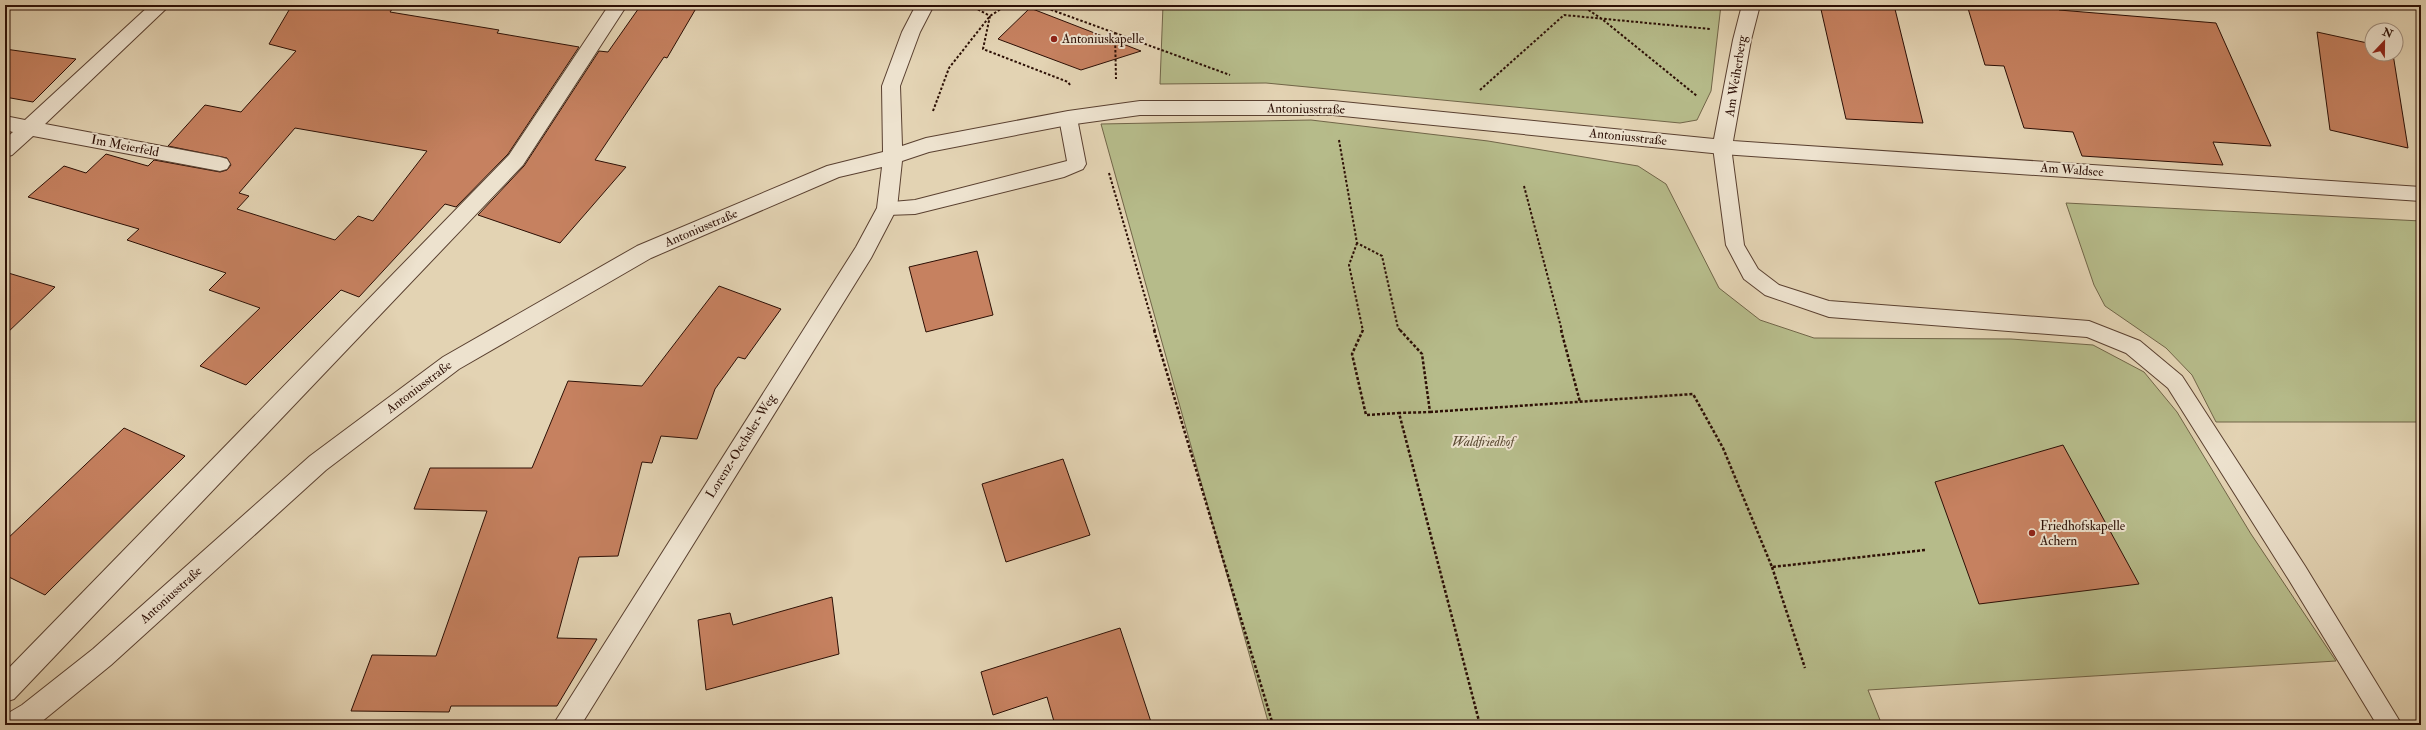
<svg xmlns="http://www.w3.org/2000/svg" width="2426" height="730" viewBox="0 0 2426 730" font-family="'IM FELL Double Pica',serif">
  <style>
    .green { fill: #b6bb8a; stroke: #716548 }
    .building { fill: #c68160; stroke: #2c0f05; fill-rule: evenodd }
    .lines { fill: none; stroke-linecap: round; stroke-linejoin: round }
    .service-casing { stroke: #5a4030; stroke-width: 2 }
    .minor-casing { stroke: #5a4030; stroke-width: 2 }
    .path-far1 { stroke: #2c0f05; stroke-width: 2; stroke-dasharray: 2.5 2; stroke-linecap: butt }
    .path { stroke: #2c0f05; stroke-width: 2.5; stroke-dasharray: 3 2; stroke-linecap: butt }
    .service { fill: #ede2ce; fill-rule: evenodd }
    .minor { fill: #ede2ce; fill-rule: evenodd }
    .poi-dot { fill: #8f2418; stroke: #ede2ce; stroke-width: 1.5 }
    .labels { text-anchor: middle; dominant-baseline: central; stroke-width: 4; stroke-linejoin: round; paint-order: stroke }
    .poi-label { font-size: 13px; fill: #2c0f05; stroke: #ede2ce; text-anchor: start }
    .street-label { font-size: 13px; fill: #2c0f05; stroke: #ede2ce }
    .park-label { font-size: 13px; font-style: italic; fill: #5c4b34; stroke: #ede2ce }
  </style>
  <rect width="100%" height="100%" fill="#e3d3b3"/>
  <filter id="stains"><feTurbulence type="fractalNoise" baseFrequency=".005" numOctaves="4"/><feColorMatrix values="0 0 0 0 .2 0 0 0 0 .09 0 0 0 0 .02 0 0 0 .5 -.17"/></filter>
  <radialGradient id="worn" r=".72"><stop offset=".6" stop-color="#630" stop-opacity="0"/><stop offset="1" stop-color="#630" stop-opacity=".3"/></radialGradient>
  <path class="green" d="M1163,5h558l-10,86 -14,29 -17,3 -414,-40 -106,1z
    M1311,120l177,21 150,25 28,18 53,104 41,32 54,18 197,1 82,6 51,27 33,40 74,122 85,127 -468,29 14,35h-613l-168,-601z
    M2066,203l355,18v201h-205l-24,-47 -26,-27 -61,-42 -11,-21z"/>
  <path class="building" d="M292,5h103l-5,7 109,18 -2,3 82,14 -71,107 -52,53 -11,-3 -86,93 -18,-7 -95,95 -46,-19 60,-58 -51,-18 17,-17 -99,-33 12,-11 -111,-32 36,-31 22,7 20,-19 42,12 6,-6 66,12 7,-2 4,-5 -4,-7 -59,-12 37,-41 36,7 55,-61 -27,-7zM295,128l132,23 -54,70 -15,-5 -23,24 -98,-31 12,-13 -10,-3z
    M641,5h57l-31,53 -3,-1 -69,103 31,7 -66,76 -82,-28 46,-49 75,-115 9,1z
    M1820,5h74l29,118 -77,-4z
    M1967,5h91l1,5 157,13 55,123 -58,-4 10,23 -141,-9 -9,-24 -49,-4 -20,-62 -19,-1z
    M1030,8l111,43 -60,19 -83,-31z
    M2317,32l55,12v10h21l15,94 -78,-18z
    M5,49l71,10 -43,43 -28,-5z
    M977,251l16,64 -67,17 -17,-65z
    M5,272l50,15 -50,48z
    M719,286l62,23 -36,50 -7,-2 -23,32 -18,50 -36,-3 -9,27 -10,-1 -24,94 -39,1 -22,81 40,1 -40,67h-106l-2,6 -98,-1 21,-56 64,1 51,-145 -73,-2 16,-41h102l36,-87 74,5z
    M124,428l61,28 -140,139 -40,-20v-34z
    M2063,445l76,139 -160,20 -44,-122z
    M1063,459l27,76 -84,27 -24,-78z
    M832,597l7,57 -133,36 -8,-70 32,-7 3,12z
    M1120,628l32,97h-97l-8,-28 -54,18 -12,-43z"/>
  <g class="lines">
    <defs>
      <path id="service" d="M1068,112l6,2 3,4 9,46 -3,5 -19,8 -149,37 -28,1 -6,-2 -3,-5 3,-5 34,-3 152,-39 -8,-43 3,-4z
        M1722,141l6,1 3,5 13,98 14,24 21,16 50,16 260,20 51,20 42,35 123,190 97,159h-25l-88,-145 -121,-192 -42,-35 -39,-16 -258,-20 -64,-22 -21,-16 -18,-34 -13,-98 3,-5z"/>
      <path id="minor" d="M150,5h20l-125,119 175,33 7,2 3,5 -3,5 -7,2 -187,-35 -21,19 -7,2v-18l8,-7 -8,-2v-14l20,4z
        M609,5h18l-104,160 -509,534 -9,3v-30l504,-517z
        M916,5h18l-14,27 -20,54 2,60 24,-8 142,-27 72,-10h193l381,38 19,-99 9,-35h18l-9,35 -18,101 688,46v14l-699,-47 -389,-39h-193l-72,10 -139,27 -27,9 -5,47 -26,50 -290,467h-28l303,-478 21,-39 5,-41 -43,10 -188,81 -192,111 -133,101 -215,195 -71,58 -3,2h-32v-10l17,-10 71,-56 217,-193 133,-99 194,-111 190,-80 56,-14 -1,-66 20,-54z"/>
    </defs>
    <use href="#service" class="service-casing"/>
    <use href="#minor" class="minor-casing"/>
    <path class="path-far1" d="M970,5l20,11
      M1038,5l77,28 1,46
      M1581,5l21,14 95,77
      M990,16l-7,33 85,33 2,3
      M1115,33l115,42
      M1480,90l84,-75 146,14
      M933,111l16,-43 41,-52 17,-11
      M1339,140l18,103 25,13 16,72 3,3
      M1109,173l46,158
      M1524,186l38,145
      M1357,243l-8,22 14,66"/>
    <path class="path" d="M1154,330l119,395
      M1363,330l-11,24 14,61 33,-2
      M1400,330l22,24 8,58 -31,1 81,312
      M1561,330l19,72
      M1430,412l263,-18 30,54 49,119 153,-17
      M1772,567l33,101"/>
    <use href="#service" class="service"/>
    <use href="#minor" class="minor"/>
  </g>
  <g class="poi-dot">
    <circle cx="1054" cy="39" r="4"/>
    <circle cx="2032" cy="533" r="4"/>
  </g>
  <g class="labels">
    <g class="poi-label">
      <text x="1062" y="39">Antoniuskapelle</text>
      <text x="2040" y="526">Friedhofskapelle<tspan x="2040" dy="15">Achern</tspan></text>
    </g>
    <g class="street-label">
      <text transform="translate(1736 76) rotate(-81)">Am Weiherberg</text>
      <text transform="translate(1306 109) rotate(1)">Antoniusstraße</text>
      <text transform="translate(1628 137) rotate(6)">Antoniusstraße</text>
      <text transform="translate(125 146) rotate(11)">Im Meierfeld</text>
      <text transform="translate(2072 170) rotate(4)">Am Waldsee</text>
      <text transform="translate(701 228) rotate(-23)">Antoniusstraße</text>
      <text transform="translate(419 387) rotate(-37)">Antoniusstraße</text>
      <text transform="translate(741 446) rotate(-58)">Lorenz-Oechsler-Weg</text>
      <text transform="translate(171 595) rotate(-42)">Antoniusstraße</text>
    </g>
    <g class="park-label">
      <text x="1483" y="442">Waldfriedhof</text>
    </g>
  </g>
  <rect width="2426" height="730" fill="none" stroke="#e3d3b3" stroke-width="20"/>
  <rect x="6" y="6" width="2414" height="718" fill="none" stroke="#2c0f05" stroke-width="2"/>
  <rect x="10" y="10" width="2406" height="710" fill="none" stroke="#2c0f05"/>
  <g transform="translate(2384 42) rotate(22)"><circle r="19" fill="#ede2ce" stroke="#a08e7e"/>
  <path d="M0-3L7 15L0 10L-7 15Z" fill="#8f2418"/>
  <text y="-6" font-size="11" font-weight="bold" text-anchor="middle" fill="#2c0f05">N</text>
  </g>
  <rect width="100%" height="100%" filter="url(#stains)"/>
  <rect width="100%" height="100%" fill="url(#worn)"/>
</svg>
